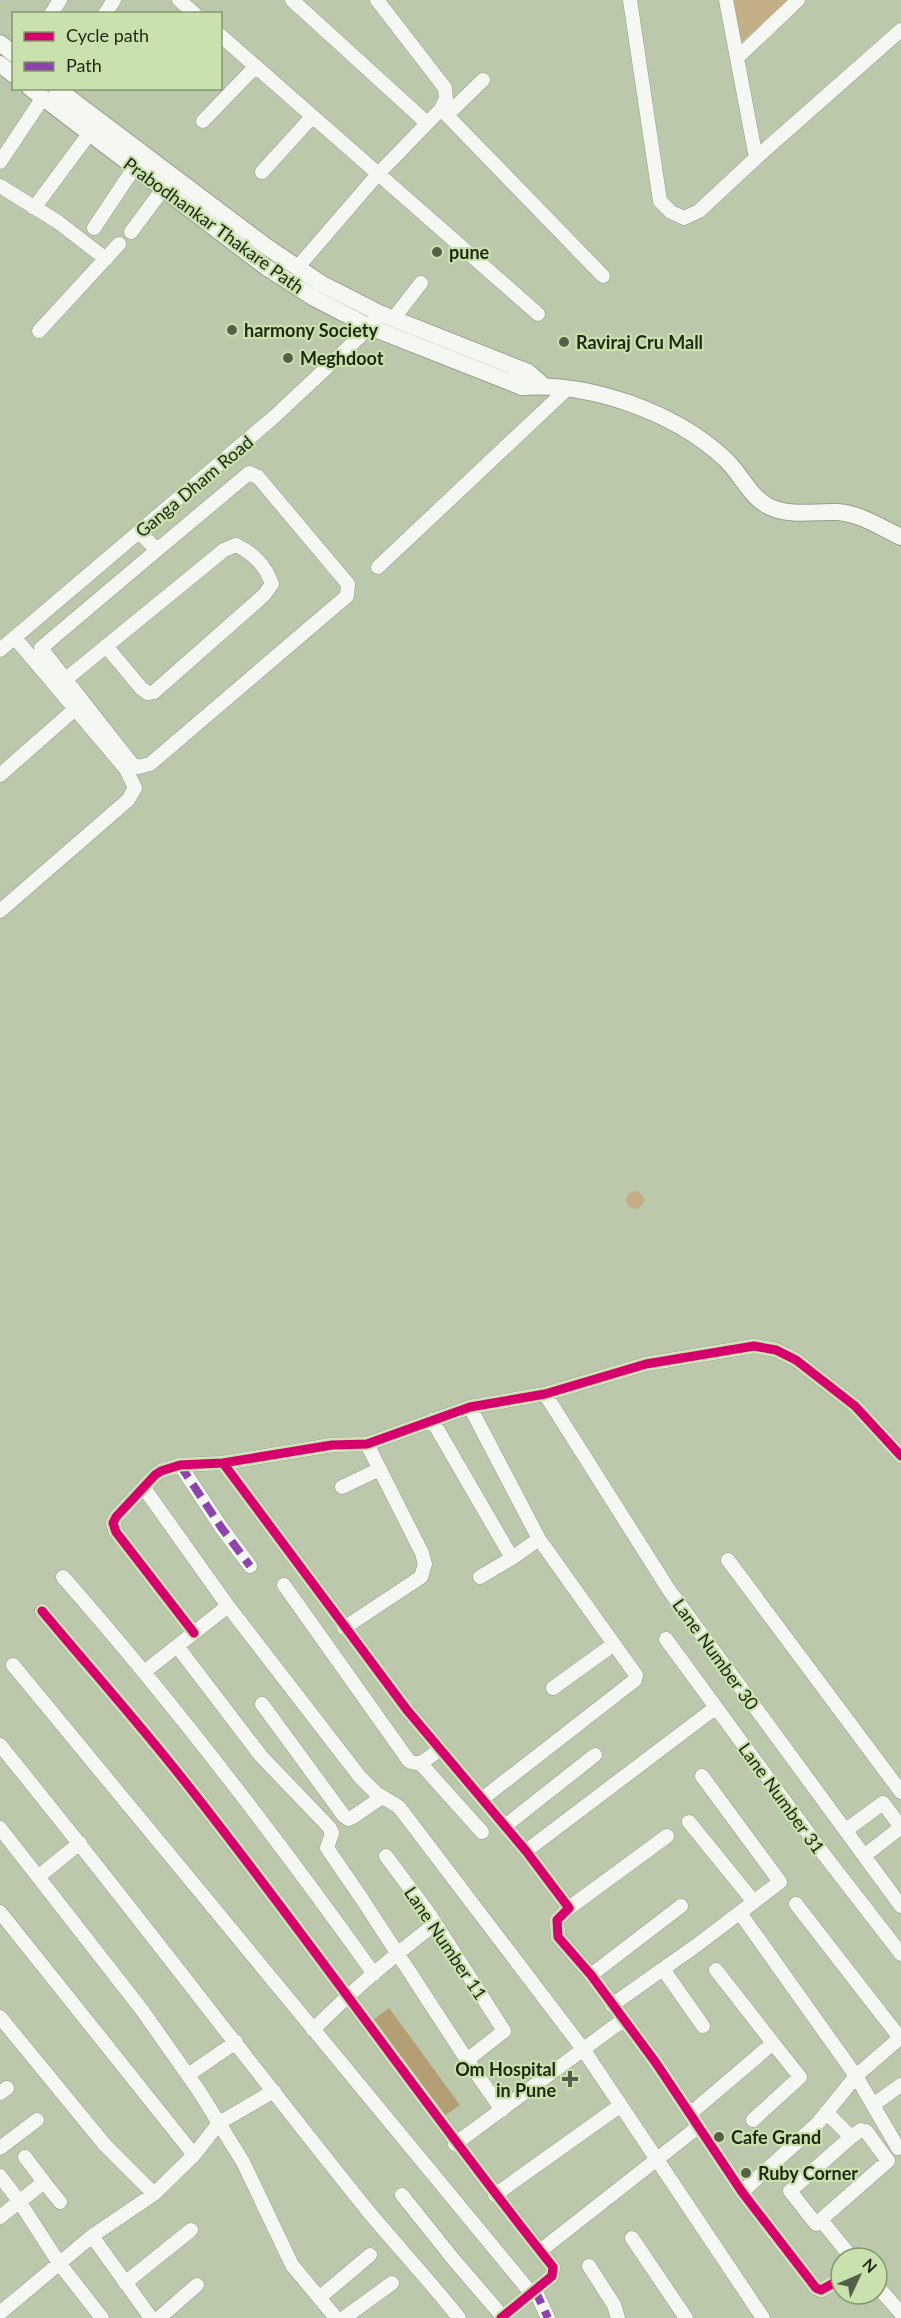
<svg xmlns="http://www.w3.org/2000/svg" width="901" height="2318" viewBox="0 0 901 2318" font-family="Lato,sans-serif">
  <style>
    .green { fill: #c3ae85 }
    .forest { fill: #b49e73 }
    .lines { fill: none; stroke-linecap: round; stroke-linejoin: round }
    .minor-casing { stroke: #97a08a; stroke-width: 15 }
    .major-casing { stroke: #97a08a; stroke-width: 18 }
    .minor { stroke: #f5f7f3; stroke-width: 14 }
    .major { stroke: #f5f7f3; stroke-width: 16 }
    .quiet { stroke: #8e44ad; stroke-width: 8; stroke-dasharray: 15 8; stroke-linecap: butt }
    .cycleway-casing { stroke: #c9e1ac; stroke-width: 13 }
    .cycleway { stroke: #d6006c; stroke-width: 9 }
    .poi-dot { fill: #566049; stroke: #c9e1ac; stroke-width: 2 }
    .labels { text-anchor: middle; dominant-baseline: central; stroke-width: 4.5; stroke-linejoin: round; paint-order: stroke }
    .street-label { font-size: 18px; fill: #1f2814; stroke: #c9e1ac }
    .poi-label { font-size: 18px; font-weight: bold; fill: #1f2814; stroke: #c9e1ac; text-anchor: start }
  </style>
  <rect width="100%" height="100%" fill="#bbc8ac"/>
  <path class="green" d="M734,0h54l-47,42z
    M626 1200a9 9 0 1 1 18 0a9 9 0 1 1-18 0Z"/>
  <path class="forest" d="M389,2008l71,97 -20,14 -71,-96z"/>
  <g class="lines">
    <defs>
      <path id="minor" d="M179,0l16,14
        M292,0l135,123
        M377,0l68,88 1,11 -5,10 162,167
        M630,0l30,201 11,11 13,6 15,-7 57,-53 145,-128
        M726,0l30,158
        M51,14l9,-14
        M105,14l9,-14
        M220,35l318,279
        M737,58l61,-58
        M447,115l36,-35
        M203,121l53,-55
        M0,162l42,-63
        M262,172l50,-55
        M0,186l58,36 48,37
        M34,208l55,-74
        M94,228l40,-60
        M131,232l32,-43
        M297,268l81,-94 63,-65
        M393,319l28,-36
        M39,331l80,-87
        M139,532l18,18 92,-77 9,4 90,107 -1,12 -197,168 -12,3 -6,-3 -91,-116 116,-98
        M378,567l189,-178
        M0,650l274,-233 96,-90 4,-6
        M66,679l158,-129 12,-5c18,9 29,20 36,39l-8,11 -110,97 -6,1 -7,-5 -35,-42
        M0,775l75,-66
        M0,911l128,-111 7,-12 -9,-19 -111,-131
        M545,1394l124,196 232,316
        M470,1407l69,132 97,136 -1,5 -153,119
        M432,1420l80,138 27,-19
        M223,1463l184,247 119,141 43,57 -12,12 1,17 33,38 65,88 86,129 74,96 5,2 11,-6 9,-7
        M180,1465l41,62 29,39
        M342,1487l38,-18
        M144,1488l84,118 132,171 16,16 23,14 184,242 180,269
        M728,1560l173,232
        M63,1577c111,126 213,260 311,397
        M480,1577l32,-19
        M284,1585l125,176c12,7 21,-5 31,-12
        M42,1611c46,55 95,110 140,167 127,160 243,329 371,489l-1,9 -51,42
        M344,1628l77,-51 4,-13 -3,-11 -55,-109
        M194,1633l-78,-101 -3,-9 3,-6 39,-42 6,-4 19,-6 43,-2 109,-18 35,-1 103,-37 75,-13 101,-30 108,-18 22,4 20,10 59,46 46,50
        M666,1639l156,213 79,102
        M177,1646l84,110 68,71 3,6 -5,15 33,48 107,164 37,-29 -74,-116 -44,-59
        M13,1665l518,628
        M144,1672l84,-66
        M553,1688l61,-44
        M262,1704l82,112 4,3 5,-2 29,-20
        M0,1745c125,153 244,312 368,466 30,36 62,70 91,107
        M421,1764l61,68
        M689,1822l65,80
        M505,1826l90,-71
        M0,1828l142,182 57,81 44,71 49,103 44,53
        M846,1830l37,-27 18,24
        M526,1851l189,-143
        M864,1856l37,-29
        M39,1876l41,-33
        M796,1904l104,134
        M569,1908l98,-72
        M0,1912l194,243
        M740,1913l116,163 42,72 3,-2
        M663,1969l40,57
        M591,1975l90,-69
        M612,2005l85,-60 83,-63 -78,-106
        M0,2017l105,128 49,49 40,-39 25,-32 55,-32
        M313,2030c38,-39 79,-73 122,-106
        M467,2060l35,50
        M188,2075l48,-33
        M0,2093l7,-5
        M873,2105l28,-20
        M826,2112l25,25 -61,54 26,33 72,-63 -22,-30 -5,-1 -10,7
        M691,2113l82,-70 -57,-73
        M753,2120l47,-43 -27,-34
        M455,2144l168,-124
        M0,2148l37,-28
        M25,2157l19,25
        M0,2176l19,25 40,62 43,55
        M742,2192l75,-68 39,-48 45,-39
        M402,2195l52,65 49,57
        M495,2195l126,-90
        M0,2217l44,-35 16,20
        M826,2226l26,32
        M92,2236l59,82
        M632,2238l54,80
        M540,2251l158,-124
        M589,2266l25,39 4,13
        M125,2283l66,-53
        M877,2286l24,27
        M535,2290l13,28
        M319,2298l51,-43
        M0,2313l92,-77 62,-42
        M159,2318l38,-33
        M344,2318l48,-35"/>
      <path id="major" d="M0,43l14,11
        M0,64l14,11
        M30,88l236,179 48,31 56,29 152,60c68,-5 152,25 202,71 16,14 26,40 46,49 22,10 46,4 68,5 23,2 42,15 63,25
        M56,88l211,159 55,37 57,29 149,59 16,14"/>
    </defs>
    <use href="#minor" class="minor-casing"/>
    <use href="#major" class="major-casing"/>
    <use href="#minor" class="minor"/>
    <use href="#major" class="major"/>
    <path class="quiet" d="M180,1465l41,62 29,39
      M535,2290l13,28"/>
    <defs>
      <path id="cycleway" d="M223,1463l184,247 119,141 43,57 -12,12 1,17 33,38 65,88 86,129 74,96 5,2 11,-6 9,-7
        M42,1611c46,55 95,110 140,167 127,160 243,329 371,489l-1,9 -51,42
        M194,1633l-78,-101 -3,-9 3,-6 39,-42 6,-4 19,-6 43,-2 109,-18 35,-1 103,-37 75,-13 101,-30 108,-18 22,4 20,10 59,46 46,50"/>
    </defs>
    <use href="#cycleway" class="cycleway-casing"/>
    <use href="#cycleway" class="cycleway"/>
  </g>
  <g class="poi-dot">
    <circle cx="437" cy="252" r="6"/>
    <circle cx="232" cy="330" r="6"/>
    <circle cx="564" cy="342" r="6"/>
    <circle cx="288" cy="358" r="6"/>
    <path d="M567 2070h6v6h6v6h-6v6h-6v-6h-6v-6h6z"/>
    <circle cx="719" cy="2137" r="6"/>
    <circle cx="746" cy="2173" r="6"/>
  </g>
  <g class="labels">
    <g class="street-label">
      <text transform="translate(214 225) rotate(36)">Prabodhankar Thakare Path</text>
      <text transform="translate(194 486) rotate(-40)">Ganga Dham Road</text>
      <text transform="translate(716 1654) rotate(54)">Lane Number 30</text>
      <text transform="translate(782 1798) rotate(54)">Lane Number 31</text>
      <text transform="translate(446 1943) rotate(56)">Lane Number 11</text>
    </g>
    <g class="poi-label">
      <text x="449" y="252">pune</text>
      <text x="244" y="330">harmony Society</text>
      <text x="576" y="342">Raviraj Cru Mall</text>
      <text x="300" y="358">Meghdoot</text>
      <text x="556" y="2069" text-anchor="end">Om Hospital<tspan x="556" dy="21">in Pune</tspan></text>
      <text x="731" y="2137">Cafe Grand</text>
      <text x="758" y="2173">Ruby Corner</text>
    </g>
  </g>
  <rect x="12" y="12" width="210" height="78" fill="#c9e1ac" stroke="#85976f" stroke-width="1.5"/>
  <rect x="24" y="32" width="30" height="9" fill="#d6006c" stroke="#85976f" stroke-width="1.5"/>
  <text x="66" y="42" font-size="18" fill="#1f2814">Cycle path</text>
  <rect x="24" y="62" width="30" height="9" fill="#8e44ad" stroke="#85976f" stroke-width="1.5"/>
  <text x="66" y="72" font-size="18" fill="#1f2814">Path</text>
  <g transform="translate(859 2276) rotate(46)"><circle r="28" fill="#c9e1ac" stroke="#85976f" stroke-width="1.5"/>
  <path d="M0-4.5L10 22L0 15L-10 22Z" fill="#566049"/>
  <text y="-9" font-size="16" font-weight="bold" text-anchor="middle" fill="#1f2814">N</text>
  </g>
</svg>
